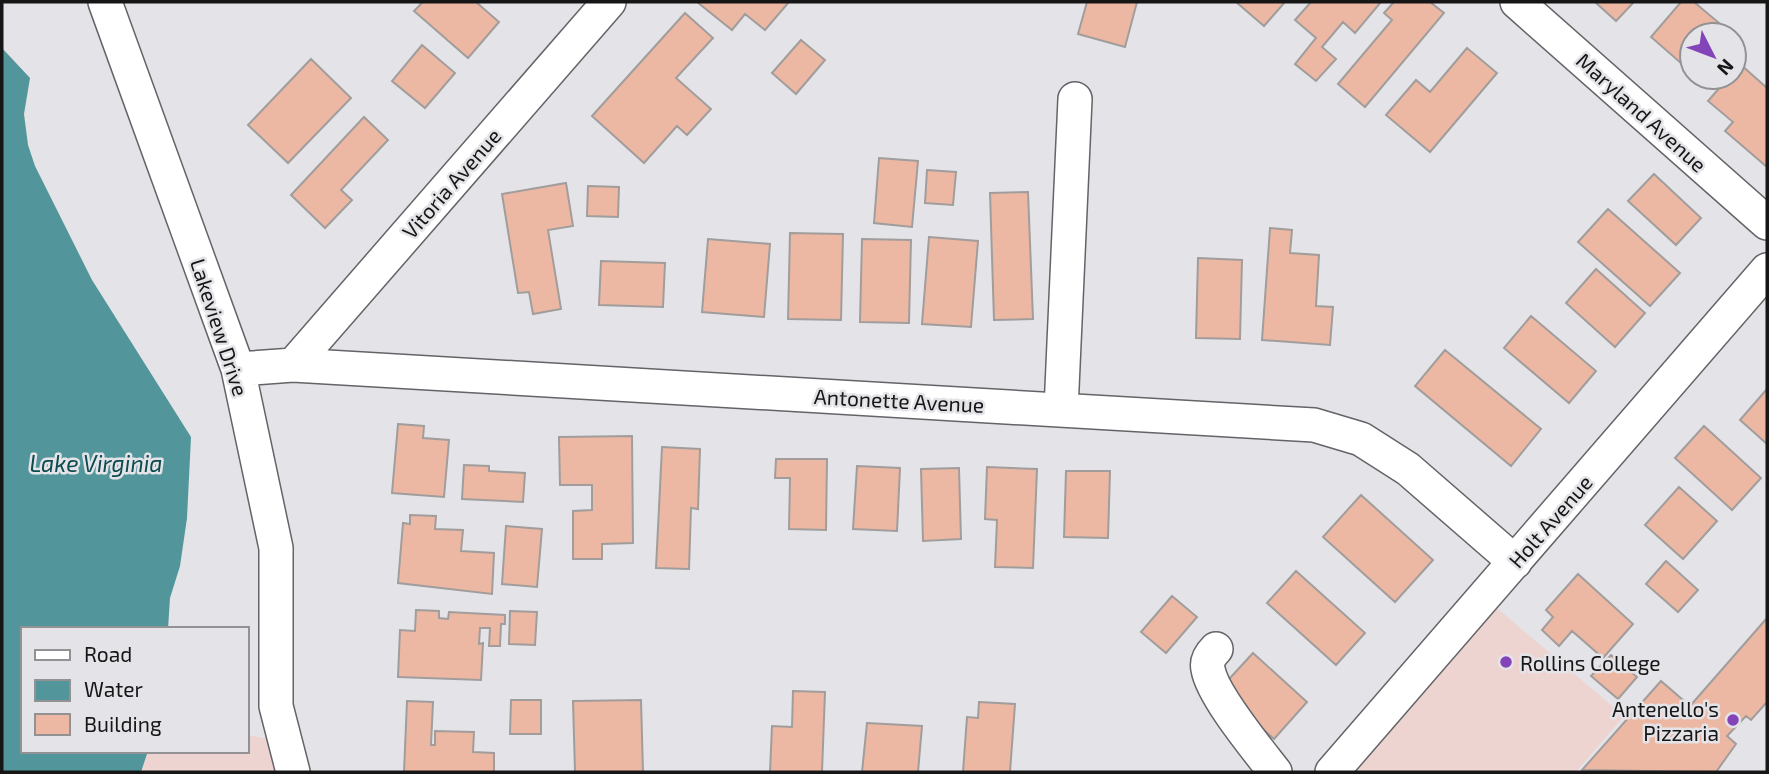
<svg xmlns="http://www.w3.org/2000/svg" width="1769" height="774" viewBox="0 0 1769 774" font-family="'Exo 2',sans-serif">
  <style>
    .education { fill: #eed4d1 }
    .water { fill: #52959a }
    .building { fill: #edb8a3; stroke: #a19d9c; stroke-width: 2 }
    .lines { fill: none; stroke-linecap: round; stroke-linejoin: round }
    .minor-casing { stroke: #636467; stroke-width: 36 }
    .minor { stroke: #fff; stroke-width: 33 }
    .poi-dot { fill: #8444b9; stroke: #e4e4e8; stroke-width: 2.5 }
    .labels { text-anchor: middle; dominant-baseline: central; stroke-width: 5; stroke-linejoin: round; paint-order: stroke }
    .street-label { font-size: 21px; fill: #161617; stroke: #e4e4e8 }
    .poi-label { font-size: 21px; fill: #161617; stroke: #e4e4e8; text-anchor: start }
    .water-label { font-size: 23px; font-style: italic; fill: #0b4a4e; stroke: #e4e4e8 }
  </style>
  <rect width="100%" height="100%" fill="#e4e4e8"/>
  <path class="education" d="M1497,608l127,108 -48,56h-222z
    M247,735l24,4 7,33h-137l7,-21h99z"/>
  <path class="water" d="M2,48l28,30 -6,36 4,31 7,21 57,114 99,157 -4,81 -7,48 -10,32 -2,31h-145v122h125l-7,21h-139z"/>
  <path class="building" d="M423,2h53l23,20 -31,36 -54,-47z
    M697,2h92l-24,28 -20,-16 -13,16z
    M1087,2h50l-12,45 -47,-13z
    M1236,2h49l-21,24z
    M1311,2h70l-26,31 -12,-11 -21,25 14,12 -20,22 -21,-17 21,-26 -21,-18z
    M1394,2h36l14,11 -79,94 -27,-23 54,-64 -8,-7z
    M1595,2h39l-18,19z
    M1681,2h13l31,26 -6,7h-27v31l-3,4 -38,-33z
    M685,13l28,25 -37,40 35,31 -24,26 -10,-9 -33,37 -52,-47z
    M801,40l24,20 -29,34 -24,-21z
    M422,45l33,28 -30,35 -33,-27z
    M1467,48l30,25 -67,79 -44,-37 30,-35 14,12z
    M311,59l40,39 -63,65 -40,-38z
    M1740,64l27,24v79l-42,-36 8,-9 -25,-21 21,-24h5v-6z
    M364,117l24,23 -47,50 11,10 -27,28 -34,-33z
    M879,158l39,3 -6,66 -38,-4z
    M927,170l29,2 -3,33 -28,-2z
    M1654,174l47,44 -25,27 -48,-44z
    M566,183l7,43 -25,4 13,79 -28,5 -4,-22 -11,1 -16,-99z
    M588,186l31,1 -1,30 -31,-1z
    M1028,192l5,127 -39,1 -4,-127z
    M1608,209l72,64 -30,33 -72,-64z
    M1270,228l22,2 -2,23 29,2 -3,51 17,1 -3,38 -68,-5z
    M790,233l53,1 -2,86 -53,-1z
    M929,237l49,4 -7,86 -49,-3z
    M708,239l62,5 -6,73 -62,-5z
    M862,239l49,1 -2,83 -49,-1z
    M1198,258l44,2 -2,79 -44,-1z
    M601,261l64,2 -2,44 -64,-2z
    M1596,269l49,44 -30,34 -49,-44z
    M1531,316l65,55 -27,32 -65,-55z
    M1445,350l96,79 -30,37 -96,-80z
    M1767,389v55l-27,-24z
    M398,424l26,2 -1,12 26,2 -5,57 -52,-4z
    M1704,426l57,52 -29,32 -57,-52z
    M632,436l1,107 -31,1v15h-29v-48l19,-1v-25h-32l-1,-48z
    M662,447l38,2 -2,60 -7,-1 -2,61 -33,-1z
    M776,459h51l-1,71 -37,-1 1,-51h-15z
    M464,465l25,1v5l36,2 -2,29 -61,-3z
    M857,466l43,2 -3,63 -44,-2z
    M987,467l50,2 -4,99 -38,-1 2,-47 -12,-1z
    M959,468l2,71 -38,2 -2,-72z
    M1066,471h44l-2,67 -44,-1z
    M1679,487l38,34 -34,38 -38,-34z
    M1361,495l72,65 -38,42 -72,-65z
    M410,515l26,1 -1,13 28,1 -2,21 33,2 -2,41 -94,-11 5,-60 7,1z
    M506,526l36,3 -5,58 -35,-3z
    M1666,561l32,29 -20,22 -32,-28z
    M1296,571l69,62 -29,32 -69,-62z
    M1578,574l55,50 -30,34 -31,-27 -13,15 -17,-16 11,-13 -7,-7z
    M1172,596l25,21 -31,36 -25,-21z
    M416,610l23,1v7l9,1 1,-7 56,3v9h-4l-1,22h-11l1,-18h-10l-1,16 4,-1 -2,37 -83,-3 2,-47 15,1z
    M510,611l27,1 -2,33 -26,-1z
    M1767,618v84l-16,18 -5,-4 -19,20 9,8 -20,28 -134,-2 79,-89 29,25z
    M1253,653l54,49 -33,37 -55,-49z
    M1611,655l26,22 -19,22 -27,-23z
    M793,691l32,1 -3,80h-52l2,-46 20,1z
    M511,700h30v34h-31z
    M641,700l2,72h-68l-2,-71z
    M407,701l26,1 -2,43h4v-14l39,1 -1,20 21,1v19h-90z
    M979,702l36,2 -5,68h-47l4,-55 11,1z
    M867,723l55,3 -4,46h-56z"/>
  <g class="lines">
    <defs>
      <path id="minor" d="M105,2l133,367 38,179v158l17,66
        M1517,2l250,221
        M293,365l316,-363
        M238,369l55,-4 1021,60 47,14 47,30 107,93
        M1061,410l14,-311
        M1216,649c-5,5 -10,12 -8,20 4,26 50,81 67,103
        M1332,772l435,-502"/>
    </defs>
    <use href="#minor" class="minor-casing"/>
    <use href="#minor" class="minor"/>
  </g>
  <g class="poi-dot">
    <circle cx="1506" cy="662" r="7"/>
    <circle cx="1733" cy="720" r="7"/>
  </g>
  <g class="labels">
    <g class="street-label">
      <text transform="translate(1642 112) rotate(42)">Maryland Avenue</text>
      <text transform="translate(451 183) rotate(-49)">Vitoria Avenue</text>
      <text transform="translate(220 327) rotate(72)">Lakeview Drive</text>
      <text transform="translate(899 400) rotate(3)">Antonette Avenue</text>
      <text transform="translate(1550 521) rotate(-49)">Holt Avenue</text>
    </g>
    <g class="poi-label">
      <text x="1520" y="662">Rollins College</text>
      <text x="1719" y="708" text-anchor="end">Antenello's<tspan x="1719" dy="24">Pizzaria</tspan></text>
    </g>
    <g class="water-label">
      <text x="96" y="463">Lake Virginia</text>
    </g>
  </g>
  <rect width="1769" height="774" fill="none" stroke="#161617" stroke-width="7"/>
  <rect x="21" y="627" width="228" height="126" fill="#e4e4e8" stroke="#929294" stroke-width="2"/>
  <rect x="35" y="650" width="35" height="10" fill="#ffffff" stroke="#929294" stroke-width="2"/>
  <text x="84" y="662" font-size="21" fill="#161617">Road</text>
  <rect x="35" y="680" width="35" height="21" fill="#52959a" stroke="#929294" stroke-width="2"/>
  <text x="84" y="697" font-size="21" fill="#161617">Water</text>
  <rect x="35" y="714" width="35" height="21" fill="#edb8a3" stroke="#929294" stroke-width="2"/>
  <text x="84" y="732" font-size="21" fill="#161617">Building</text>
  <g transform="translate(1713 56) rotate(132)"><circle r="33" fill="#e4e4e8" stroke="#929294" stroke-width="2"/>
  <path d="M0-5L12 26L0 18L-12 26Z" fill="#8444b9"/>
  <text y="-10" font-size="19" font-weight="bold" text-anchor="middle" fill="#161617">N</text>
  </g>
</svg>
